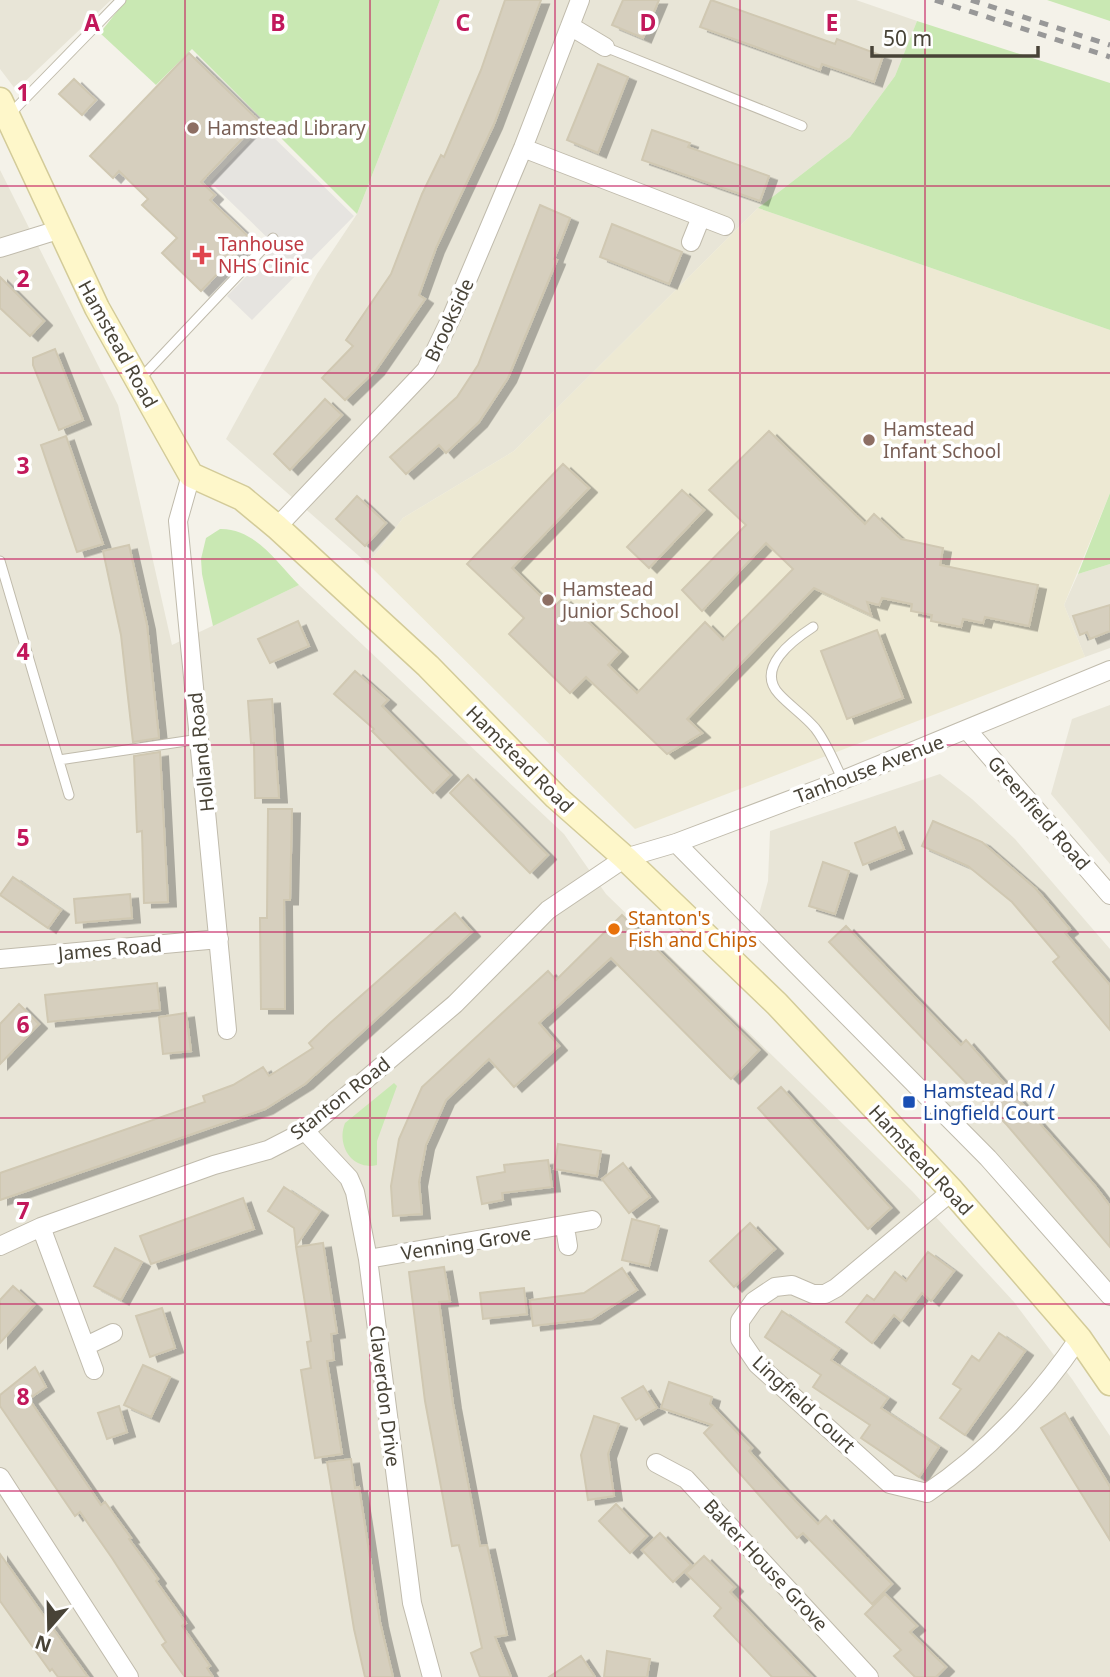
<svg xmlns="http://www.w3.org/2000/svg" width="1110" height="1677" viewBox="0 0 1110 1677" font-family="'Noto Sans',sans-serif">
  <style>
    .residential { fill: #e8e5d7 }
    .education { fill: #ede9d3 }
    .green { fill: #c9e8b3 }
    .parking { fill: #e6e4e0 }
    .building { fill: #d6cfbe; stroke: #d0c8b2; stroke-width: 2; filter: url(#shadow) }
    .lines { fill: none; stroke-linecap: round; stroke-linejoin: round }
    .service-casing { stroke: #c0bbac; stroke-width: 11 }
    .minor-casing { stroke: #c0bbac; stroke-width: 20 }
    .secondary-casing { stroke: #d3cb99; stroke-width: 27 }
    .service { stroke: #fff; stroke-width: 9 }
    .minor { stroke: #fff; stroke-width: 18 }
    .secondary { stroke: #fef7ca; stroke-width: 24 }
    .rail { stroke: #989898; stroke-width: 5; stroke-dasharray: 9 9; stroke-linecap: butt }
    .grid { fill: none; stroke: #c2185b; stroke-width: 2; stroke-opacity: 0.55 }
    .education-dot { fill: #8d6e63; stroke: #fff; stroke-width: 2.5 }
    .health-dot { fill: #e0444e; stroke: #fff; stroke-width: 2.5 }
    .food-dot { fill: #e8710a; stroke: #fff; stroke-width: 2.5 }
    .transit-dot { fill: #1a4fb4; stroke: #fff; stroke-width: 2.5 }
    .labels { text-anchor: middle; dominant-baseline: central; stroke-width: 7; stroke-linejoin: round; paint-order: stroke }
    .education-label { font-size: 19px; fill: #785e54; stroke: #fff; text-anchor: start }
    .health-label { font-size: 19px; fill: #be3a42; stroke: #fff; text-anchor: start }
    .street-label { font-size: 19px; fill: #484337; stroke: #fff }
    .food-label { font-size: 19px; fill: #c56008; stroke: #fff; text-anchor: start }
    .transit-label { font-size: 19px; fill: #164399; stroke: #fff; text-anchor: start }
    .grid-label { font-size: 23px; text-anchor: middle; font-weight: bold; fill: #c2185b; stroke: #fff; stroke-width: 7; stroke-linejoin: round; paint-order: stroke }
  </style>
  <defs>
    <filter id="shadow"><feDropShadow dx="8" dy="4.5" stdDeviation="0" flood-color="#0004"/></filter>
  </defs>
  <rect width="100%" height="100%" fill="#f4f2e9"/>
  <path class="residential" d="M0,0h111l-95,90 -16,-21z
    M440,0h416l61,21 -22,55 -45,61 -92,71 -244,243 -111,67 -35,46 -142,-125 91,-165 40,-60z
    M0,170l118,235 54,240 127,-60 265,249 42,60 306,297 102,111 58,77 38,57v241h-1110z
    M1110,564v84l-25,9 -21,-52 14,-31z
    M1110,705v159l-59,-70 21,-75z
    M940,774l32,25 43,40 95,110v337l-100,-119 -251,-253 9,-33 2,-50z"/>
  <path class="education" d="M758,208l352,122v163l-46,112 21,52 -450,172 -267,-265 35,-46 111,-67z"/>
  <path class="green" d="M126,0h314l-83,214 -165,-165 -36,36 -56,-52z
    M1047,0h63v21z
    M917,21l193,62v247l-352,-122 92,-71 45,-61z
    M1110,493v71l-32,10z
    M220,529c35,-1 57,34 79,56l-86,41 -11,-52 -1,-15 5,-21z
    M394,1083l3,3 -20,55v24c-25,6 -41,-20 -32,-42z"/>
  <path class="parking" d="M263,127l91,89 -102,104 -25,-24 49,-50 -66,-64z"/>
  <path class="building" d="M505,0h36l-47,124 -58,124 -17,47 6,4 -49,71 -31,30 -23,-22 31,-32 -7,-6 45,-66 31,-80 19,-39 3,2 37,-87z
    M623,0h36l-16,38 -31,-13z
    M711,0l124,44 2,-5 46,17 -9,26 -52,-18 -2,6 -120,-43z
    M189,53l70,68 -58,61 14,13 -5,5 41,39 -50,52 -39,-38 15,-15 -35,-33 6,-6 -29,-28 -6,7 -23,-22z
    M598,64l30,13 -30,76 -31,-13z
    M74,79l22,21 -14,15 -23,-21z
    M652,130l38,13 -2,4 81,29 -9,25 -118,-41z
    M540,205l30,13 -16,41 3,1 -49,118 -29,44 -33,31 -7,-8 -33,29 -16,-17 67,-60 21,-32z
    M612,224l70,28 -13,32 -69,-27z
    M0,277l44,44 -14,15 -30,-28z
    M55,349l28,71 -24,10 -26,-65v-7z
    M325,399l17,16 -52,55 -16,-16z
    M769,431l96,93 9,-10 27,25 42,9 -3,17 98,20 -9,41 -44,-9 -2,6 -20,-4 -2,8 -30,-6 1,-6 -21,-4 1,-7 -30,-6 -3,7 -12,-3 4,13 -57,-27 -127,131 15,14 -35,21 -81,-77 -16,16 -61,-59 15,-16 -57,-54 96,-100 26,24 -77,80 41,40 10,-10 57,54 -12,13 29,28 68,-71 18,18 70,-71 -27,-26 -64,68 -20,-21 64,-65 -37,-35z
    M66,436l37,108 -26,8 -36,-107z
    M682,490l22,20 -55,58 -22,-21z
    M357,496l29,27 -21,23 -29,-27z
    M129,545l18,80 12,113 -26,4 -12,-107 -18,-84z
    M1110,605v26l-20,8 -3,-7 -7,3 -7,-19z
    M298,621l11,25 -39,17 -12,-24z
    M877,630l26,68 -56,21 -26,-68z
    M355,671l33,29 -6,6 69,69 -18,18 -61,-62 2,-2 -40,-35z
    M272,699l7,99h-24l-1,-55h-3l-3,-42z
    M160,752l8,150 -24,1 -2,-72 -5,1 -3,-76z
    M468,775l80,80 -18,18 -80,-80z
    M268,809h24l-2,91h-6l1,109h-24l-1,-91h7z
    M933,821l49,21 54,47 34,40 -5,4 45,52v45l-57,-68 6,-5 -47,-55 -44,-36 -46,-20z
    M895,827l9,22 -41,16 -8,-22z
    M823,862l26,9 -14,43 -26,-8z
    M13,877l48,33 -13,18 -48,-33z
    M130,894l2,24 -56,5 -2,-24z
    M455,913l17,19 -167,152 -40,25 -265,91v-27l205,-71 -2,-6 30,-11 30,-18 6,9 44,-28 -4,-5 20,-19z
    M622,915l137,135 -28,29 -120,-121 -72,65 20,23 -45,41 -25,-28 -43,41 -20,45 -7,37 3,32 -29,2 -2,-30 8,-47 23,-52 126,-116 8,9z
    M846,926l115,119 5,-5 129,146 15,20v41l-103,-122 -178,-183z
    M157,983l3,27 -112,12 -3,-27z
    M19,1004l20,20 -39,40v-40z
    M186,1013l5,38 -28,3 -4,-37z
    M781,1087l110,121 -23,21 -110,-121z
    M558,1144l43,7 -4,25 -43,-7z
    M548,1160l4,27 -50,6 1,7 -21,4 -5,-27 28,-5 -1,-7z
    M623,1163l27,34 -21,16 -27,-34z
    M284,1187l36,24 -24,35 -2,-18 -26,-17z
    M243,1198l11,31 -103,35 -11,-28z
    M632,1219l27,7 -10,40 -27,-6z
    M750,1223l25,26 -41,38 -24,-26z
    M323,1243l14,90 -6,1 3,26 -7,1 15,93 -27,4 -14,-88 10,-2 -4,-26 4,-1 -15,-94z
    M115,1248l27,14 -21,38 -27,-14z
    M928,1252l26,19 -23,30 -9,-8 -21,28 -7,-6 -22,28 -26,-21 21,-27 7,5 21,-28 11,9z
    M444,1267l6,34 -11,1 14,102 27,142 7,-1 20,90 -12,2 16,40h-31l-9,-24 11,-5 -23,-103 -7,1 -27,-145 -16,-129z
    M622,1268l15,22 -45,29 -59,7 -3,-26 54,-7z
    M13,1286l21,19 -34,38v-43z
    M524,1288l3,26 -44,5 -3,-26z
    M162,1308l13,40 -25,9 -14,-41z
    M782,1311l57,38 -8,11 57,38 -7,10 58,39 -20,30 -58,-39 9,-13 -57,-38 8,-12 -56,-38z
    M999,1333l26,18 -60,84 -25,-17 21,-29 -8,-5 19,-28 7,5z
    M143,1365l27,12 -19,40 -27,-12z
    M35,1367l11,20 -17,12 72,106 4,-3 26,36 -2,1 29,40 -2,2 30,42 -4,3 28,40 -3,2 6,9h-28l-23,-32 4,-3 -54,-84 -32,-46 -5,4 -75,-110v-11z
    M669,1382l43,15 -2,7 42,44 -3,3 32,35 37,38 8,-8 66,68 -20,20 -69,-71 -6,5 -93,-105 8,-8 -51,-17z
    M643,1386l14,22 -21,12 -14,-22z
    M119,1406l8,26 -20,7 -9,-26z
    M1065,1413l45,74v53l-69,-112z
    M594,1416l25,8 -11,30 6,42 -26,4 -7,-45z
    M351,1459l4,29 4,-1 21,135 13,55h-28l-11,-48 -27,-167z
    M616,1504l31,32 -17,17 -31,-32z
    M660,1533l31,32 -18,17 -31,-32z
    M0,1554l44,62 44,61h-30l-6,-8 -2,2 -50,-70z
    M704,1556l31,31 -5,5 82,85h-40l-58,-61 7,-8 -35,-35z
    M885,1594l32,32 -7,6 36,35 -10,10h-21l-21,-21 7,-6 -36,-36z
    M607,1651l43,8 -3,18h-43z
    M581,1656l14,21h-46z"/>
  <g class="lines">
    <defs>
      <path id="service" d="M605,47l197,79
        M10,114l111,-114
        M139,380l134,-142
        M0,561l69,234
        M813,627c-20,13 -58,41 -34,67 11,12 25,21 36,34 12,15 19,35 28,52
        M59,760l134,-20"/>
      <path id="minor" d="M570,26l35,21
        M523,148l202,78
        M691,242l10,-25
        M0,248l58,-18
        M191,475l-13,46 49,509
        M277,527l149,-157 26,-54 71,-168 57,-148
        M968,731l142,164
        M676,843l312,315 122,138
        M0,959l219,-20
        M305,1131l44,47 6,14 13,67 44,344 20,74
        M952,1191l-116,97 -11,6h-12l-21,-9 -17,2 -21,14 -14,20v18l17,25 133,120 37,9c59,-39 112,-96 152,-155
        M41,1227l53,143
        M565,1227l3,19
        M0,1246l41,-19 173,-62 54,-15 37,-19 150,-127 93,-94 77,-52 51,-15 167,-63 267,-110
        M368,1259l224,-39
        M86,1346l27,-13
        M656,1463l30,16 183,198
        M0,1477l129,200"/>
      <path id="secondary" d="M0,100l97,208 94,167 51,23 35,29 151,139 128,131 69,61 152,146 175,187 127,147 31,45"/>
    </defs>
    <use href="#service" class="service-casing"/>
    <use href="#minor" class="minor-casing"/>
    <use href="#secondary" class="secondary-casing"/>
    <use href="#service" class="service"/>
    <use href="#minor" class="minor"/>
    <use href="#secondary" class="secondary"/>
    <path class="rail" d="M935,0l175,57
      M971,0l139,45"/>
  </g>
  <path class="grid" d="M185,0v1677M370,0v1677M555,0v1677M740,0v1677M925,0v1677M0,186h1110M0,373h1110M0,559h1110M0,745h1110M0,932h1110M0,1118h1110M0,1304h1110M0,1491h1110"/>
  <g class="education-dot">
    <circle cx="193" cy="128" r="7"/>
    <circle cx="869" cy="440" r="7"/>
    <circle cx="548" cy="600" r="7"/>
  </g>
  <path class="health-dot" d="M198.5 244.5h7v7h7v7h-7v7h-7v-7h-7v-7h7z"/>
  <circle class="food-dot" cx="614" cy="929" r="7"/>
  <rect class="transit-dot" x="902" y="1095" width="14" height="14" rx="3.5"/>
  <g class="labels">
    <g class="education-label">
      <text x="207" y="128">Hamstead Library</text>
      <text x="883" y="429">Hamstead<tspan x="883" dy="22">Infant School</tspan></text>
      <text x="562" y="589">Hamstead<tspan x="562" dy="22">Junior School</tspan></text>
    </g>
    <g class="health-label">
      <text x="218" y="244">Tanhouse<tspan x="218" dy="22">NHS Clinic</tspan></text>
    </g>
    <g class="street-label">
      <text transform="translate(449 320) rotate(-65)">Brookside</text>
      <text transform="translate(118 344) rotate(61)">Hamstead Road</text>
      <text transform="translate(201 752) rotate(-96)">Holland Road</text>
      <text transform="translate(520 759) rotate(45)">Hamstead Road</text>
      <text transform="translate(869 769) rotate(-21)">Tanhouse Avenue</text>
      <text transform="translate(1039 813) rotate(49)">Greenfield Road</text>
      <text transform="translate(110 949) rotate(-5)">James Road</text>
      <text transform="translate(340 1098) rotate(-38)">Stanton Road</text>
      <text transform="translate(921 1160) rotate(47)">Hamstead Road</text>
      <text transform="translate(466 1243) rotate(-9)">Venning Grove</text>
      <text transform="translate(385 1396) rotate(83)">Claverdon Drive</text>
      <text transform="translate(804 1404) rotate(43)">Lingfield Court</text>
      <text transform="translate(766 1565) rotate(47)">Baker House Grove</text>
    </g>
    <g class="food-label">
      <text x="628" y="918">Stanton's<tspan x="628" dy="22">Fish and Chips</tspan></text>
    </g>
    <g class="transit-label">
      <text x="923" y="1091">Hamstead Rd /<tspan x="923" dy="22">Lingfield Court</tspan></text>
    </g>
  </g>
  <g class="grid-label">
    <text x="92" y="31">A</text>
    <text x="278" y="31">B</text>
    <text x="463" y="31">C</text>
    <text x="648" y="31">D</text>
    <text x="832" y="31">E</text>
    <text x="23" y="101">1</text>
    <text x="23" y="287">2</text>
    <text x="23" y="474">3</text>
    <text x="23" y="660">4</text>
    <text x="23" y="846">5</text>
    <text x="23" y="1033">6</text>
    <text x="23" y="1219">7</text>
    <text x="23" y="1405">8</text>
  </g>
  <g transform="translate(49 1628) rotate(200)" stroke="#ffffff" stroke-width="5" paint-order="stroke">
  <path d="M0-5L12 26L0 18L-12 26Z" fill="#484337"/>
  <text y="-10" font-size="19" font-weight="bold" text-anchor="middle" fill="#484337">N</text>
  </g>
  <path d="M872 46v10h166v-10" fill="none" stroke="#484337" stroke-width="3.5"/>
  <text x="883" y="46" font-size="21" fill="#484337" stroke="#ffffff" stroke-width="5" paint-order="stroke">50 m</text>
</svg>
